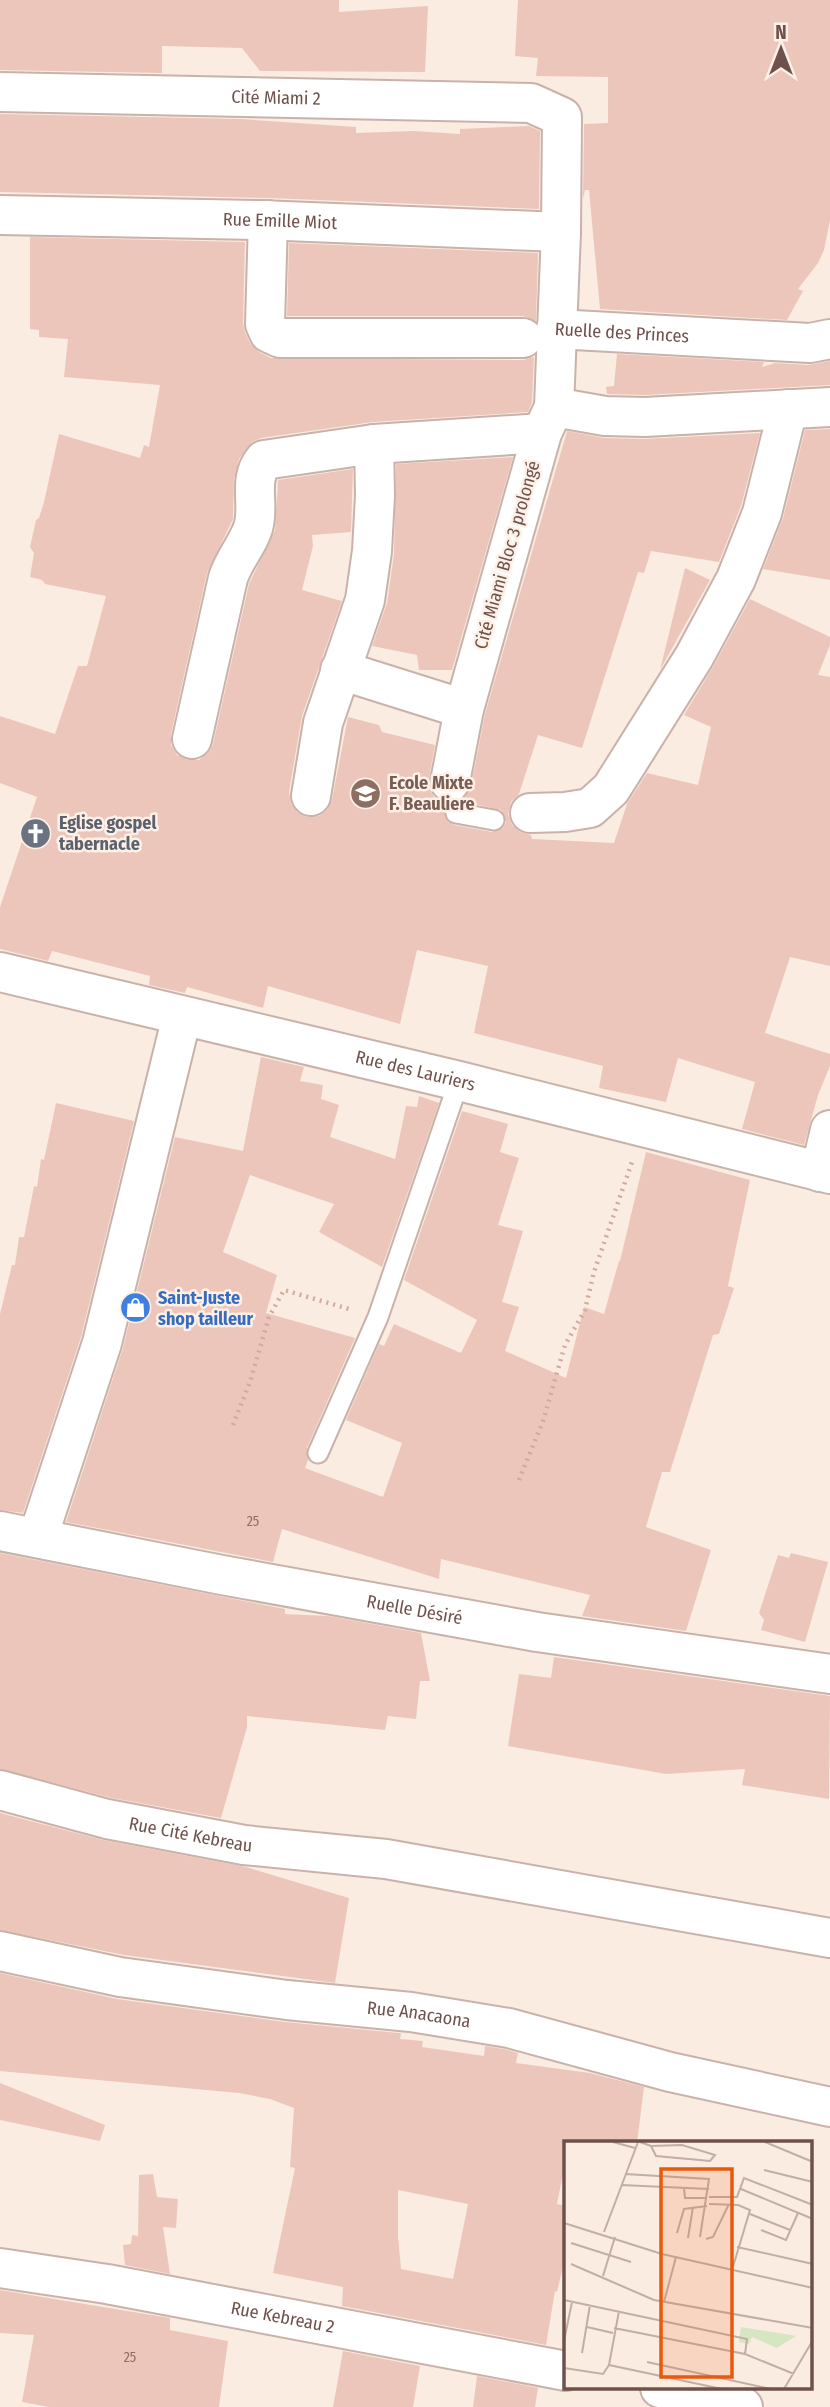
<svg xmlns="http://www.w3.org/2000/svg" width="830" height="2407" viewBox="0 0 830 2407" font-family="'Fira Sans Condensed',sans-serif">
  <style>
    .building { fill: #edc6bb; fill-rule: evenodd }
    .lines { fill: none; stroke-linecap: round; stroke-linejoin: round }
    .service-casing { stroke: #c9b2aa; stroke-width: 23 }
    .minor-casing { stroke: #c9b2aa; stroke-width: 42 }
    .path { stroke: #d1a99f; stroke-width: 4.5; stroke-dasharray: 2 5; stroke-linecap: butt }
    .service { stroke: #fff; stroke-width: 19 }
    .minor { stroke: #fff; stroke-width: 38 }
    .labels { text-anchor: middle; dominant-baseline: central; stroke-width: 5; stroke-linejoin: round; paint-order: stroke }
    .number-label { font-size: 14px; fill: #8e6e67 }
    .street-label { font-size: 18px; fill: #6f514b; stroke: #fdf0e7 }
    .education-label { font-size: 18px; font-weight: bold; fill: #785e54; stroke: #fdf0e7; text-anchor: start }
    .worship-label { font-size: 18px; font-weight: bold; fill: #5b616d; stroke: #fdf0e7; text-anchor: start }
    .shop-label { font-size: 18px; font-weight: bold; fill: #366cbe; stroke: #fdf0e7; text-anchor: start }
    .inset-road { fill: none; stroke: #c2aea5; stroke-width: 2 }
    .view { fill: #e8590c; fill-opacity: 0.15; stroke: #e8590c; stroke-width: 3.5 }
    .inset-edge { fill: none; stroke: #6f514b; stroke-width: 3.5 }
  </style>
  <rect width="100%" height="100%" fill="#faece1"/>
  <path class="building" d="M0,0h339v12l89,-6 -3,66 -165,-1 -18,-23 -80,-2v27l-162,-3z
    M518,0h312v220l-6,30 -6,13 -20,26 5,2 -16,29 -187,-11 -11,-119h-4l-2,9 1,-75 24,-1v-46l-72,-1 2,-18 -23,-2z
    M0,114l241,5 115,8v6l58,-2 46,3v-5l69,-3 11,5 -1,78 -270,-11 -269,-6z
    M30,237l215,5 -2,81 2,9 5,11 9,9 12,6 252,2 11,-3 -2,45 -4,10 -155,10 -112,16 -9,4 -13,17 -5,20 -1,40 -26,54 -36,161v11l6,10 11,5h11l9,-7 5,-9 36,-160 26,-54 3,-50 75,-11 -2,63 -39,3 1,11 -11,44 40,11 -40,115 -13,76 2,12 6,8 10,5 12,-1 8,-6 5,-10 16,-83 31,8 3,7 53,13 -6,33v10l6,10 6,3 6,20 7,4 38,7 11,-4 3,-6 -5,-12 -35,-8 -1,-5 6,-11 14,-72 82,-283 37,7 40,1 116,-6 -19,73 -22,56 -68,-11 -7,22 -6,-1 -56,176 -44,-13 -19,59 -8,8 -3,12 4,11 8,7 11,3 1,4 82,4 13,-39 20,-31 51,12 13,-58 -27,-12 29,-48 37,-68 80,38v8l-12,30 12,2v289l-40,-9 -25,76 65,21v12l-12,29 -14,50 -62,-16 13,-47 -77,-24 -12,44 -67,-14 4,-22 -129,-33 14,-67 -71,-16 -17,74 -132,-38 -5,22 -76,-21 -2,6 -36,-8 1,-9 -98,-25 -4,10 -48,-12v-42l37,-110 -37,-14v-67l55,18 23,-68h9l19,-70 -61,-12 -3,-4 -12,-3 4,-24 -4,-6 6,-27 3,-2 5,-16 15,-68 81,24 4,-13 5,2 11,-62 -96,-8 4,-38 -29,-2v-7l-9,-1z
    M289,243l249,10 -2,68 -13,-5h-236z
    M617,354l147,8 -2,5 13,-4 34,2 21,-4v24l-185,10 -38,-1 -1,-7 8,-1z
    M830,429v151l-67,-11 20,-51 22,-88z
    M513,457l-61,213h-33l-2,-15 -45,-9 15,-43 7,-49 2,-90z
    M685,568l25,12 -50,90z
    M261,1057l43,10 -4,14 23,4 -2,14 18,6 -9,32 65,22 11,-53 11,1 2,-11 20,7 -57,164 -63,-35 15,-28 -84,-29 -27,77 54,23 -11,38 89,25 -48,110 1,12 -3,8 78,29 19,-54 -56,-23 33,-76 5,2 10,-22 67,29 16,-33 -73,-40 58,-169 46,13 -8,28 19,6 -21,67 25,6 -21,71 17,5 -14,44 61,27 18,-71 20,7 15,-53h1l26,-109 104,28 -22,106 6,2 -15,46 -6,1 -43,137h-8l-16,55 65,23 -25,81 -104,-15 8,-21 -149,-36 -2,20 -157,-50 -9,33 -207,-40 57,-174 52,-211 68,14z
    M56,1103l78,18 -53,216 -58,176 -23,-3v-196l12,-49h3l4,-28h5l10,-51 3,1 4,-28 3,1z
    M0,1553l285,56v5l43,2 93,17 9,48h-10l-4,38 -28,-3 -3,14 -138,-14v11l-26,91 -109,-20 -112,-29z
    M791,1553l37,9 -23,80 -44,-12 3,-10 -5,-7 19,-58 11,3z
    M554,1657l276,39 -1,103 -87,-14 3,-16 -79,5 -158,-28 11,-72 32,4z
    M0,1813l103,27 143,27 103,31 -14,85 -211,-28 -124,-25z
    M0,1973l117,26 168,23 114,11h2l-1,6 23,2 -1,6 62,9 1,-10 19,3 14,4 -2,10 74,10 54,14 -7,56h-71v16l-9,45 9,2v48l-9,38 -2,-1 -9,54 -204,-39 1,-19 -70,-14 22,-105 -5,-1 4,-59 -24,-9 -31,-6 -239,-22zM398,2190l70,14 -15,75 -52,-10 -3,-32z
    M0,2083l105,42 -5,16 -100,-21z
    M153,2174l4,23 21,2 -2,29 -13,-1 7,47 -45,-9 -2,-20 8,-1 1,-9 6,1 1,-61z
    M0,2290l170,28v12l58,11 -9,66h-170l-27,-5 12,-67 -34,-2z
    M343,2351l77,15 -7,41h-80z
    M477,2376l61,12 -3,19h-62z"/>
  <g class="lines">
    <defs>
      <path id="service" d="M450,782l6,31 38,7
        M318,1453l60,-136 81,-236"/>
      <g id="minor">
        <path id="s1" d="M0,92l531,11 31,14 -1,115 -7,175 -12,26 -78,276 -14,73"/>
        <path id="s2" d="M0,215l260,5 301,12"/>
        <path d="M268,220l-3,104 4,9 11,5h243"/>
        <path id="s3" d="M556,329l254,14 20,-4"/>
        <path d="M554,407l51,9 40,1 185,-10"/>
        <path d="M340,670l124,39"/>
        <path d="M192,739l36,-161c6,-19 23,-38 26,-54 5,-22 -6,-45 10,-64l110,-16 168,-11"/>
        <path d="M311,796l12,-73 42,-123 7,-49 3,-56 -1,-51"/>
        <path d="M530,813l35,-1 25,-4 21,-19 83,-132 42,-78 26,-66 26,-104"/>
        <path id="s4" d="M0,972l459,109 371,93"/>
        <path d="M820,1172l10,-42"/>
        <path id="s5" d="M0,1531l222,44 315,57 293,42"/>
        <path d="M38,1537l64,-194 80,-327"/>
        <path id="s6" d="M0,1790l107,29 137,26 142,14 444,79"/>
        <path id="s7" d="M0,1951l120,26 167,23 124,12 98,16 161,44 160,35"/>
        <path id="s8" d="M0,2268l107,16 459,87"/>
        <path d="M660,2388l83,19"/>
      </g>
    </defs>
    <use href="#service" class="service-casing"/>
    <use href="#minor" class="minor-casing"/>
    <path class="path" d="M233,1425l17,-43 19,-65 15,-27 65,19
      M519,1480l24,-59 22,-76 20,-35 9,-38 38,-110"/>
    <use href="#service" class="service"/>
    <use href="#minor" class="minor"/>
  </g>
  <defs>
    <symbol id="school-disc" viewBox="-11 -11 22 22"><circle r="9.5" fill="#8d6e63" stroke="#fdf0e7"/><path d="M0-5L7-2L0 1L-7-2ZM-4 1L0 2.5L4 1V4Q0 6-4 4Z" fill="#fff"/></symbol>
    <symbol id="church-disc" viewBox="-11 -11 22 22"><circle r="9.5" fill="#6b7280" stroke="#fdf0e7"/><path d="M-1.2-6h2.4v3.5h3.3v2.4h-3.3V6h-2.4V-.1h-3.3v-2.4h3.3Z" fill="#fff"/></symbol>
    <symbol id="shop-disc" viewBox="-11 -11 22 22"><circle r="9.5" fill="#3f7fe0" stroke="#fdf0e7"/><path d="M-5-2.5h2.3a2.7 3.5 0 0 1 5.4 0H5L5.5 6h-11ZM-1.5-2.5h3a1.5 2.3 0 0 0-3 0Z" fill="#fff"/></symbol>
  </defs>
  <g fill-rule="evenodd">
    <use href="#school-disc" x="348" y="776" width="35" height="35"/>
    <use href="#church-disc" x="18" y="816" width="35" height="35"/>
    <use href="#shop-disc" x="118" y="1290" width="35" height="35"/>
  </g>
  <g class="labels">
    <g class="number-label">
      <text x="253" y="1521">25</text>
      <text x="130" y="2357">25</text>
    </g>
    <g class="street-label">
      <text stroke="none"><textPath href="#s1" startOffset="276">Cité Miami 2</textPath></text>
      <text stroke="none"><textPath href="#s2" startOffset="280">Rue Emille Miot</textPath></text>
      <text stroke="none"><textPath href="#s3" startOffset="66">Ruelle des Princes</textPath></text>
      <text transform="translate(507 555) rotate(-74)">Cité Miami Bloc 3 prolongé</text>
      <text stroke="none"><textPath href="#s4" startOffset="427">Rue des Lauriers</textPath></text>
      <text stroke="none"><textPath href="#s5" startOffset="422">Ruelle Désiré</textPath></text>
      <text stroke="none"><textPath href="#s6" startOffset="196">Rue Cité Kebreau</textPath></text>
      <text stroke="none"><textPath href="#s7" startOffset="424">Rue Anacaona</textPath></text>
      <text stroke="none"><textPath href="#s8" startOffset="287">Rue Kebreau 2</textPath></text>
    </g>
    <g class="education-label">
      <text x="389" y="783">Ecole Mixte<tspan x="389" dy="21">F. Beauliere</tspan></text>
    </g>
    <g class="worship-label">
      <text x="59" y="823">Eglise gospel<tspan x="59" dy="21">tabernacle</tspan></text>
    </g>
    <g class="shop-label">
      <text x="158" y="1298">Saint-Juste<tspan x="158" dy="21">shop tailleur</tspan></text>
    </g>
  </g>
  <g transform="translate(564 2141)">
    <rect width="248" height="248" fill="#faece1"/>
    <path d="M177,186l44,7 11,2 -19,12 -25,-11 -3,7 -10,-2z" fill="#d7e6c2"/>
    <path class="inset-road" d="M49,1l22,6M76,1l11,4 31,-1 33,10 -5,6 -54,-5 -5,-10M201,1l48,20M200,29l49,12M61,33l84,5 -9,58M57,44l88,4M120,47l1,10h21M177,48l72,30M145,56h28l7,-19 69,27M145,63l29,1 12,5 -18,60M186,73l40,16M0,82l98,31 151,34M197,89l25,10 12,-27M40,91l34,-90M113,92l7,-24 23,-3M124,97l5,-31M142,98l7,-2 16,-33M7,102l60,19M173,106l76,17M7,123l83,36 159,28M39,135l12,-39M0,159l183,39 -2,15M100,161l12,-45M23,186l26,6M50,187l131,26 49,20M0,200l8,-39M18,212l8,-48M83,221l124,27M45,224l113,24M45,224l10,-54M0,227l39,6 6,-9M220,248l29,-49"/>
    <path class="view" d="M97,28h71v208h-71z"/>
    <rect width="248" height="248" class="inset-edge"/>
  </g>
  <g transform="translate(781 49)" stroke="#fdf0e7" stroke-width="5" paint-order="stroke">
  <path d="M0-5L12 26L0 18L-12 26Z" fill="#6f514b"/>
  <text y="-10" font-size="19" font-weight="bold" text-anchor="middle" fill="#6f514b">N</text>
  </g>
</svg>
